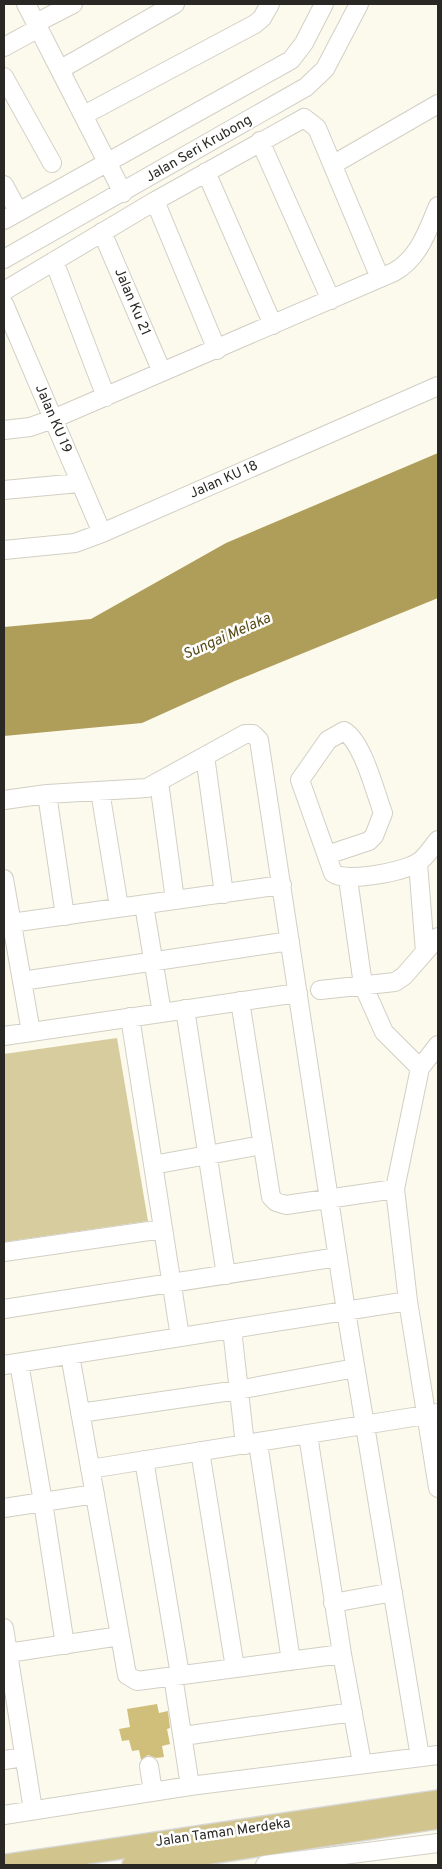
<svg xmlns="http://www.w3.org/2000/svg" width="442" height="1869" viewBox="0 0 442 1869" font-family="Overpass,sans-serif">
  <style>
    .green { fill: #d7cc9e }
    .water { fill: #ae9e5a }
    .building { fill: #d0bf7b }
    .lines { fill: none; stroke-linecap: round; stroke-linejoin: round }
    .minor-casing { stroke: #d2cfc4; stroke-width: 20 }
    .major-casing { stroke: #d8d8d8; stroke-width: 24 }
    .minor { stroke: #fff; stroke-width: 18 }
    .major { stroke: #d1c48c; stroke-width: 21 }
    .labels { text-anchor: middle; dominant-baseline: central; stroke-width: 5; stroke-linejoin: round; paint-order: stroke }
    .street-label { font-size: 14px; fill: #292824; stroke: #fff }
    .water-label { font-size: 15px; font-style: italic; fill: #564a15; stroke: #fff }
  </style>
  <rect width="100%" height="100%" fill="#fcf9ed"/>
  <path class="green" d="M117,1038l31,183 -144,21v-188z"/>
  <path class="water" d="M438,453v145l-203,83 -93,42 -138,13v-109l87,-8 135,-76z"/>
  <path class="building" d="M157,1704l2,9 9,-2 2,17 -3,1 3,15 -8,2 2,11 -8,1 -8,-3 -7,5 -2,-10 -7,1 -3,-11 -7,1 -3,-12 11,-2 -3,-18z"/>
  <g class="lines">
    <defs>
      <path id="minor" d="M26,4l97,189
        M36,23l37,-19
        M4,47l35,-19
        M61,69l114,-65
        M4,77l48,86
        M84,115l171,-91 7,-6 8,-14
        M260,141l71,159
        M334,164l104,-60
        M206,172l67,153
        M4,185l14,26
        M155,201l62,149
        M4,220l287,-160 13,-17 20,-39
        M102,232l60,140
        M4,259l302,-172 19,-18 34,-65
        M54,261l52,136
        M4,291l151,-90 149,-83 13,10 63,150
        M4,304l98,229
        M4,430l26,-3 23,-8 341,-147c25,-14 33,-40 44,-66
        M4,490l75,-7
        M4,550l71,-7 27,-10 336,-147
        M205,756l19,138
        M159,782l16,118
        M100,791l19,116
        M47,794l18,122
        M4,800l43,-6 100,-6 98,-54h8l6,6 87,571 74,446
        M327,855l42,-14 5,-5 9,-23c-8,-21 -20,-71 -39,-82l-16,9 -28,40 33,93c13,10 69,-1 84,-10 8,-4 15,-16 21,-23
        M418,863l7,89
        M4,879l27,153
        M348,879l15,106 21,47 36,36
        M144,905l18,108
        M11,923l271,-38
        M22,981l268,-40
        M320,990l75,-8 9,-6 34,-39
        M240,1001l31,196 5,5 10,3 109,-16
        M185,1009l41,266
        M130,1017l50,320
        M4,1036l294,-43
        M438,1045l-18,23 -25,121 13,112 30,187
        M153,1165l109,-20
        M4,1252l159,-23
        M4,1309l334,-52
        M232,1329l13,116
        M70,1355l57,320 10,6 205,-27
        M19,1363l24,139 22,143
        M4,1365l404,-64
        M80,1413l158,-23 117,-22
        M308,1435l34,219 20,109
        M258,1443l33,218
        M200,1451l35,217
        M144,1460l36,215
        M90,1469l348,-56
        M4,1508l91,-14
        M333,1603l60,-11
        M4,1628l29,182
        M8,1653l112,-17
        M173,1676l17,110
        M183,1736l170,-24
        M4,1760l20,-3
        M149,1766l4,26
        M4,1815l186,-29 248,-31
        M265,1865l173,-22"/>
      <path id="major" d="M7,1865l431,-64
        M133,1865l305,-47"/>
    </defs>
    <use href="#minor" class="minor-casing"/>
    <use href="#major" class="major-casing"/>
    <use href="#minor" class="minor"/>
    <use href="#major" class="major"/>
  </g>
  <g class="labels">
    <g class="street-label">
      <text transform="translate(199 149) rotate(-30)">Jalan Seri Krubong</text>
      <text transform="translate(132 302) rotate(67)">Jalan Ku 21</text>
      <text transform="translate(53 419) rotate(67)">Jalan KU 19</text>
      <text transform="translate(224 480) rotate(-24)">Jalan KU 18</text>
      <text transform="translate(223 1833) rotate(-8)">Jalan Taman Merdeka</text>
    </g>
    <g class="water-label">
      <text transform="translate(227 637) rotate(-24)">Sungai Melaka</text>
    </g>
  </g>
  <rect width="442" height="1869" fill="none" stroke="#292824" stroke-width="10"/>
</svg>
